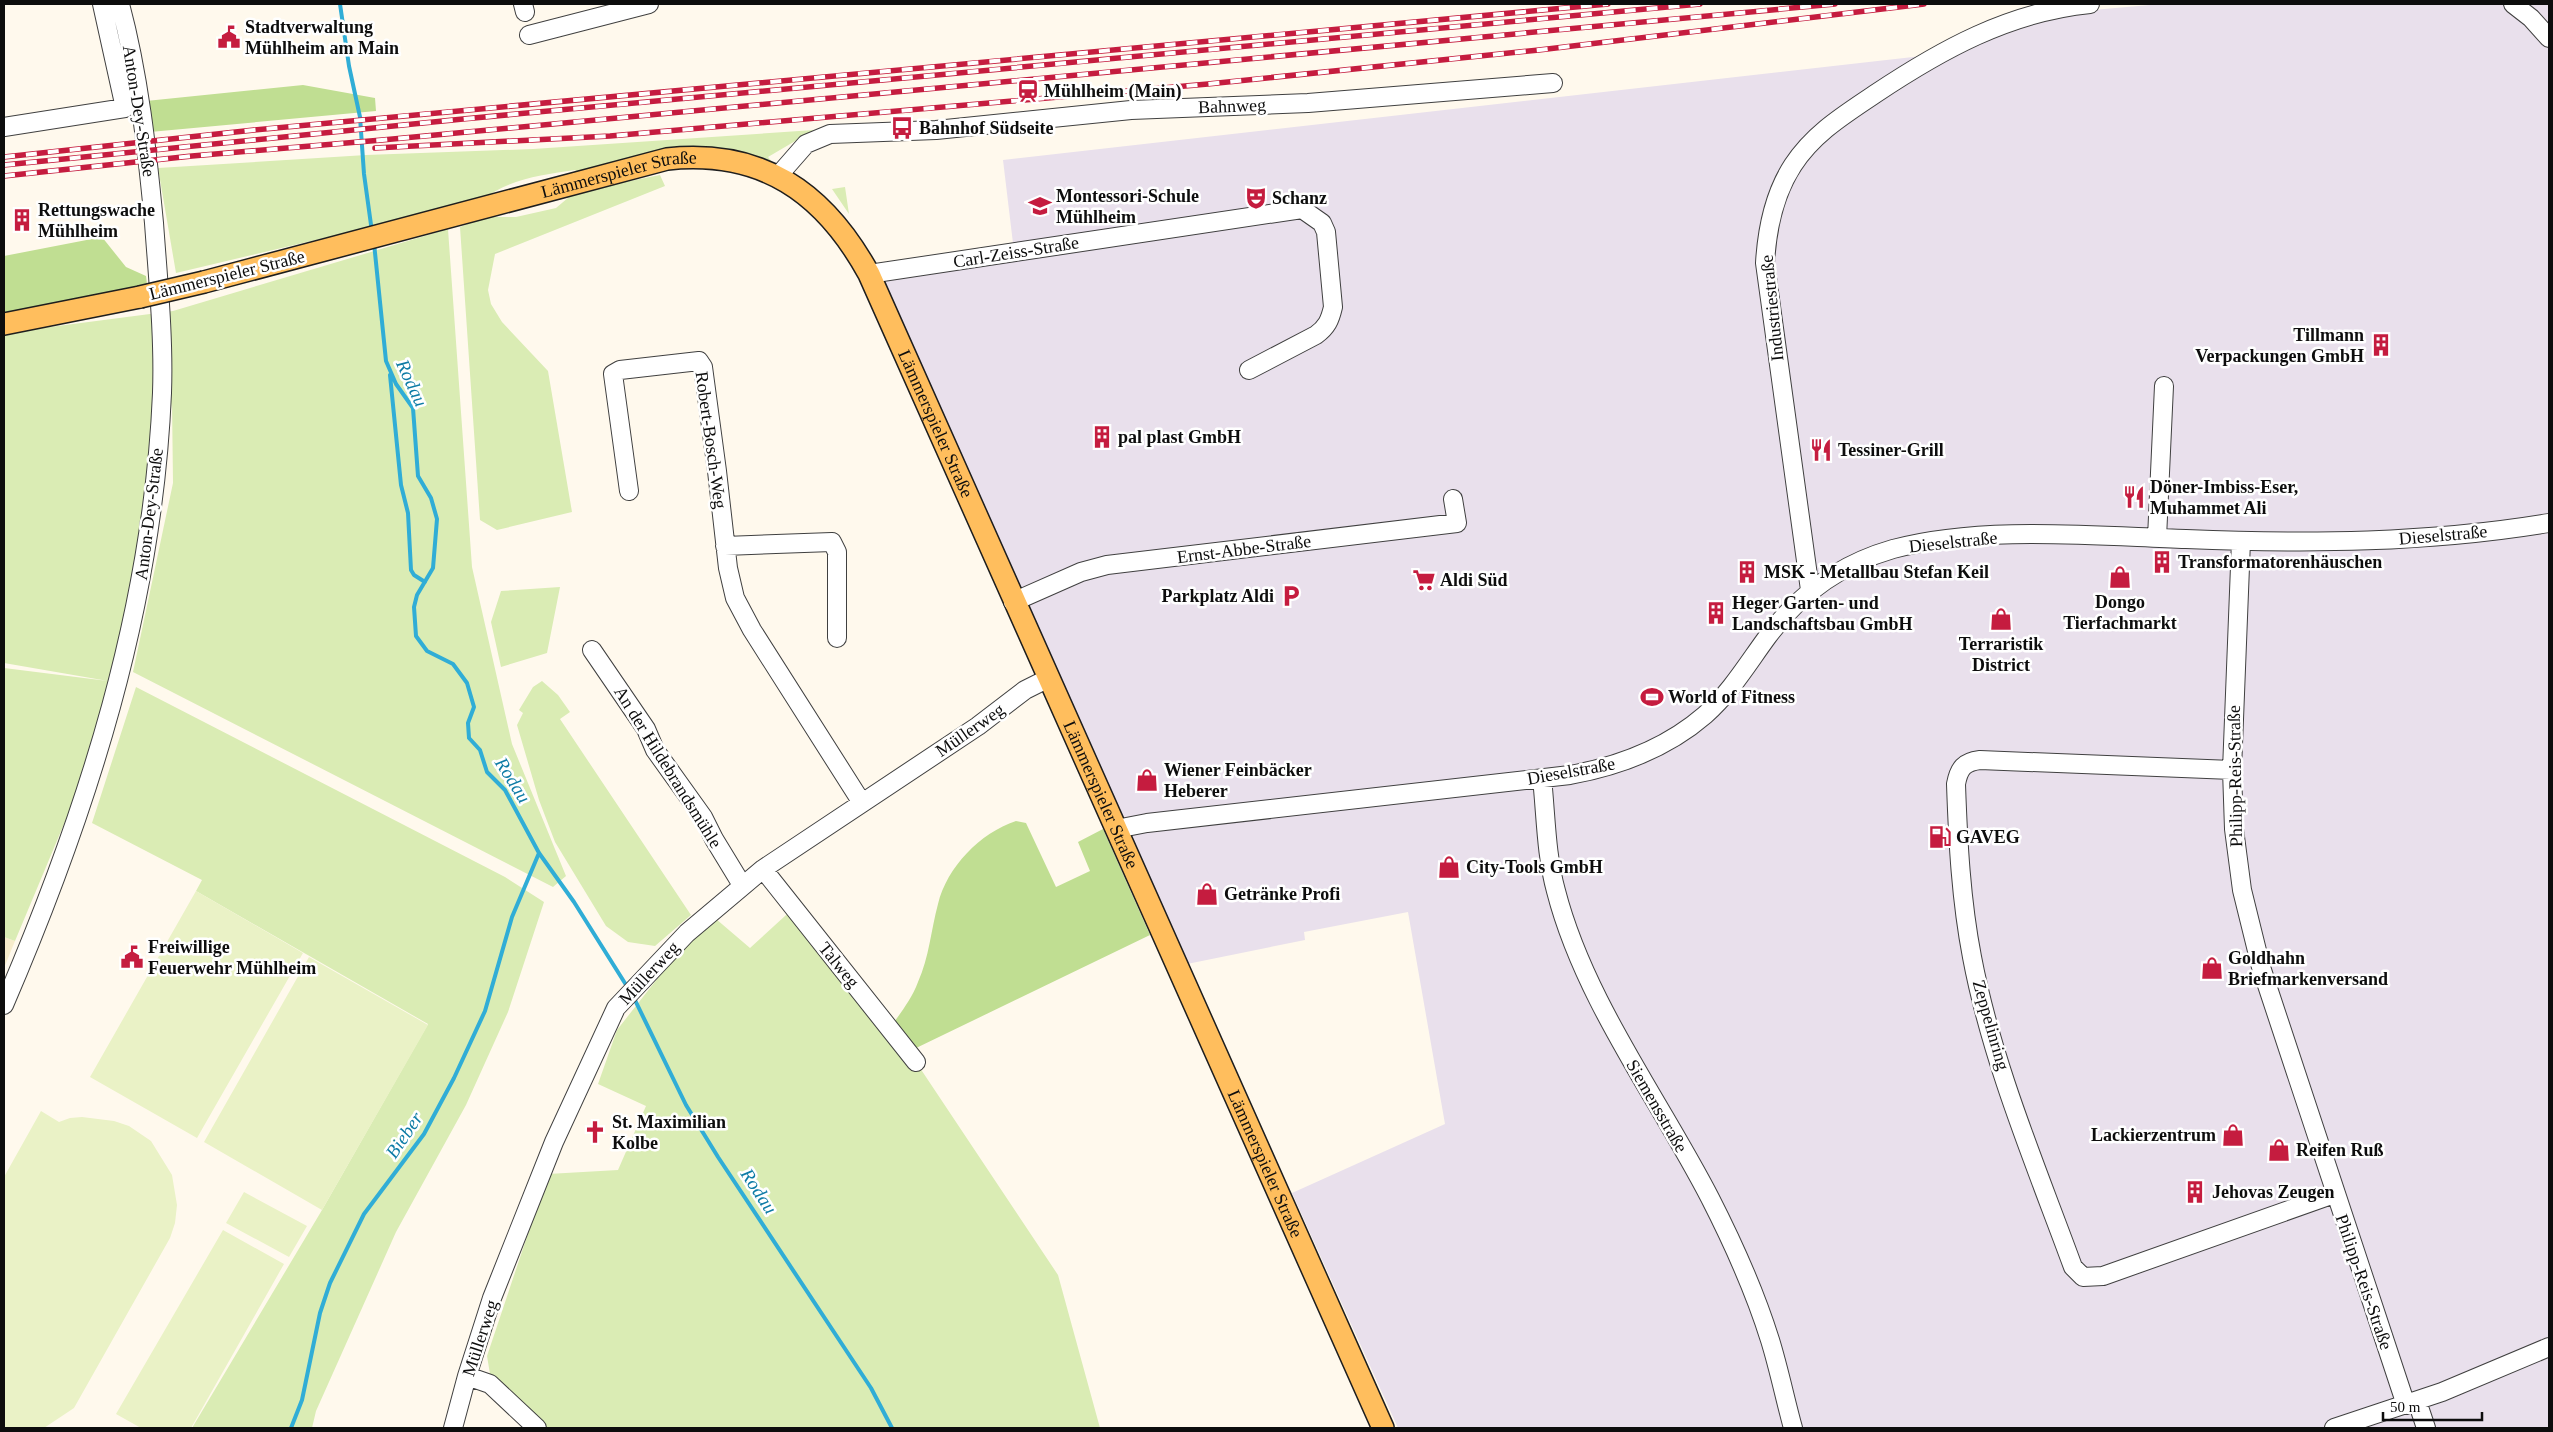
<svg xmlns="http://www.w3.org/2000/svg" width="2553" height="1432" viewBox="0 0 2553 1432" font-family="'Times New Roman',serif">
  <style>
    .industrial { fill: #e9e0ec }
    .farmland { fill: #f7eccb }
    .green { fill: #daecb4 }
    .forest { fill: #c0de92 }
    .pitch { fill: #eaf2c6 }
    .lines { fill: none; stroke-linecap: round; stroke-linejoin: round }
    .stream { stroke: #30add6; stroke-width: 4 }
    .minor-casing { stroke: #404040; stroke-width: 20 }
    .major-casing { stroke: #1e1e1e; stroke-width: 24 }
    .minor { stroke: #fff; stroke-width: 18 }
    .major { stroke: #ffbe5d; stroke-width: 21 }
    .rail-casing { stroke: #c51c3f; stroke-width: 5.5 }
    .rail { stroke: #fff; stroke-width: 4; stroke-dasharray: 11; stroke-linecap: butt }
    .major-bridge-casing { stroke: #1e1e1e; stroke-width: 24; stroke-linecap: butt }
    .major-bridge { stroke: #ffbe5d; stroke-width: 21 }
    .labels { text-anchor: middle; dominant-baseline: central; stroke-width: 5; stroke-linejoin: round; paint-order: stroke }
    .poi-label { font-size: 18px; font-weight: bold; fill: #0d0d0d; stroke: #fff; text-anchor: start }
    .street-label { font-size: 18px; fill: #0d0d0d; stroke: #fff }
    .water-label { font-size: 19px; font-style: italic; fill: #0e7ca6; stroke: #fff }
  </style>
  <rect width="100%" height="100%" fill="#fff9ed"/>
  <path class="industrial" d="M2161,4h388v1424h-1151l-106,-235 153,-69 -37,-212 -104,20 1,8 -118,24 -306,-684 134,-20 -12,-100 963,-109 38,-20 66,-19z"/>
  <path class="farmland" d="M4,937l11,4 -11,27z"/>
  <path class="green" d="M814,130l-46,27 5,6 -42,-13 -51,-1 -102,24 -3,-3c-33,5 -68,9 -94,31l-305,72 -18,-105 208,-13 167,-6z
    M660,175l5,11 -170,68 -7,36 3,14 11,18 46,49 24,141 -75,18 -17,-10 -20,-293 25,-10h31l40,-9 19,-16z
    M845,187l4,27 -17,-25z
    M448,229l24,338 40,177 54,132 -13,11 -420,-215 40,-189 -1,-81 -18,144 -31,137 -108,258 -11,-4v-269l104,13 -104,-18v-330l169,-22z
    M560,587l-13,66 -46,14 -10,-45 10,-31z
    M542,681l16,14 12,17 -10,7 131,196 -36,31 -27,-4 -22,-16 -51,-84 -16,-42 -22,-75 6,-12 -4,-3 14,-23z
    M136,687l369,190 39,25 -36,110 -42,93 -70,127 -80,179 -4,17h-120l130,-218 106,-186 -232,-133 6,-11 -110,-57z
    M797,905l119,157 142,213 42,153h-554l-56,-54 -3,-18 61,-182 70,-4 28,-64 -48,-22 19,-54 92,-117 41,35z"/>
  <path class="forest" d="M303,85l72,13 1,13 -226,21 -4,-31z
    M102,237l24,30 20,9 1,8 -43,13 -100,18v-59z
    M1016,821l10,2 30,64 34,-16 -12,-29 25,-13 47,106 -238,115 -20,-25c10,-14 20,-27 26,-43 11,-24 13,-52 20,-78 9,-37 42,-71 78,-83z"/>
  <path class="pitch" d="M196,891l107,62 -106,185 -107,-61z
    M309,957l119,68 -106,185 -118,-68z
    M41,1111l18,11 11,-4 12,-1 32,4 15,5 22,15 21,34 5,30 -2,18 -5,15 -96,170 -30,20h-40v-251z
    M244,1192l63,34 -18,31 -63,-34z
    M223,1230l61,34 -93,164h-50l-25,-14z"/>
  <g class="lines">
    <path class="stream" d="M340,4l9,62 11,51 4,57 8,58
      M374,243l12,118 10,23 17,24 5,68 13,22 6,21 -4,49 -16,27 -3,12 2,29 11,15 26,13 14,19 7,24 -6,16 1,15 11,12 7,22 18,18 34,63 35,49 54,86
      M390,375l11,110 7,28 3,57 3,5 11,7
      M633,996l53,109 32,52 153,231 21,40
      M291,1428l11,-28 18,-87 10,-30 34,-69 60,-80 30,-56 31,-67 27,-94 27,-64"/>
    <defs>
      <path id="minor" d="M523,4l2,8
        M2513,4l18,14 18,20
        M529,35l120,-31
        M4,127l121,-19 -23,-104
        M778,176l28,-32 24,-10 106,-4 195,-20 177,-7 245,-20
        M869,274l433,-65 20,14 4,9 7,75c-3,13 -6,20 -17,28l-67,35
        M629,491l-16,-117 7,-4 79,-9 4,6 14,104 11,97 7,30 17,32 110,173
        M2157,538l7,-152
        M2241,541l-9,229 2,59 8,61 19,77 145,438
        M725,546l107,-4 5,10v86
        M1810,590l-45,-327c2,-34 9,-69 28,-98 21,-32 51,-50 82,-71 66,-44 134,-82 215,-90
        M1013,602l68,-30 26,-7 350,-42 -4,-24
        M592,650l54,79 9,21 48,67 11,22 28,46
        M2232,770l-252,-10c-16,2 -21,8 -24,24 2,58 5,116 16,173 20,106 64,209 101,310l10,10 20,-1 231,-82
        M1542,778c4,38 4,77 14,113 28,109 103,208 154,307 23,45 45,94 60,142 9,29 15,59 23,88
        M1116,829l31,-6 423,-48c49,-9 97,-27 135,-60 26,-23 43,-52 63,-79 32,-43 73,-72 125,-87 88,-24 202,-13 293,-10 121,5 243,4 363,-16
        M763,869l153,193
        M4,1005c84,-195 149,-398 158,-612 2,-56 -4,-114 -8,-170 -7,-74 -15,-148 -34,-219
        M467,1376l23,8 47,44
        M2417,1401l9,27
        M453,1428l14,-52 25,-78 62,-156 62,-134 71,-75 76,-64 215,-143 47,-36 24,-12
        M2334,1428l108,-36 107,-45"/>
      <g id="major">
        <path id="s1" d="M204,282l463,-123c95,-10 157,33 202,115l514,1154"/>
        <path d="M4,324l136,-27"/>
      </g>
    </defs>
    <use href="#minor" class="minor-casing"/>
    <use href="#major" class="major-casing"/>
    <use href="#minor" class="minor"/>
    <use href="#major" class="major"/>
    <defs>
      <path id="rail" d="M375,148l235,-12 598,-52 331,-34 385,-46
        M4,157l250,-27 1354,-126
        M4,165l459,-46 1237,-115
        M4,176l188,-20 190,-16 1453,-136"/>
    </defs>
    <use href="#rail" class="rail-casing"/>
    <use href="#rail" class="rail"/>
    <defs>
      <path id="major-bridge" d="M140,297l64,-15"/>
    </defs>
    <use href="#major-bridge" class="major-bridge-casing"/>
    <use href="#major-bridge" class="major-bridge"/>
  </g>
  <defs>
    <symbol id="civic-bare" viewBox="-9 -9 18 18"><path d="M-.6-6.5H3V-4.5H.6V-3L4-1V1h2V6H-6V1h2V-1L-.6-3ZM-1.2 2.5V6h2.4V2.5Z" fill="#c51c3f" stroke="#fff" stroke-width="2.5" paint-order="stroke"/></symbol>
    <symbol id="station-bare" viewBox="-9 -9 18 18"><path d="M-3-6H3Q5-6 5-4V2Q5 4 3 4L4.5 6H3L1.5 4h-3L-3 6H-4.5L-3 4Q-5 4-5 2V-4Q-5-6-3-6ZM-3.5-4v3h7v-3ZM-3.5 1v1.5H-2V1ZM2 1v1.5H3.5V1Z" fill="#c51c3f" stroke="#fff" stroke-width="2.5" paint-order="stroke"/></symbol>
    <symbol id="bus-bare" viewBox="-9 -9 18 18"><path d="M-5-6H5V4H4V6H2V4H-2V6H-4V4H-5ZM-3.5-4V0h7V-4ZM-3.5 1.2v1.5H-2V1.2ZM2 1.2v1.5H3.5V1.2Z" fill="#c51c3f" stroke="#fff" stroke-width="2.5" paint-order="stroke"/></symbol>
    <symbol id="theatre-bare" viewBox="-9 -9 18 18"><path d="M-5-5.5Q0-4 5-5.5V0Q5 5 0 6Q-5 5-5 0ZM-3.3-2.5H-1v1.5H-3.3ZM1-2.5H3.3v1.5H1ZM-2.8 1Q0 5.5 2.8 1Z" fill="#c51c3f" stroke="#fff" stroke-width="2.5" paint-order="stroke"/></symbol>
    <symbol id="school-bare" viewBox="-9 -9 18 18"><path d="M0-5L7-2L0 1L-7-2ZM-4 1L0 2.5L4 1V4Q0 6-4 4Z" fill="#c51c3f" stroke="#fff" stroke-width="2.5" paint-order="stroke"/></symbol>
    <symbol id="building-bare" viewBox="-9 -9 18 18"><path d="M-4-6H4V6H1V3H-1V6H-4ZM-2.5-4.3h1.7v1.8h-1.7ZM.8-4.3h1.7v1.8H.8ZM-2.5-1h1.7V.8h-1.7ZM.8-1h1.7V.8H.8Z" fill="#c51c3f" stroke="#fff" stroke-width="2.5" paint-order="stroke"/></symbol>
    <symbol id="restaurant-bare" viewBox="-9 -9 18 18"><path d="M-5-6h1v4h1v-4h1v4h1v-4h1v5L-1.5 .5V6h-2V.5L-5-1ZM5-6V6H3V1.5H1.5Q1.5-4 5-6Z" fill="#c51c3f" stroke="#fff" stroke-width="2.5" paint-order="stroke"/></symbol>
    <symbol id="shop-bare" viewBox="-9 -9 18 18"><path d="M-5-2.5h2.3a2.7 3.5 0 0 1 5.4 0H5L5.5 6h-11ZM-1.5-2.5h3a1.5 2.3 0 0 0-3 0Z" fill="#c51c3f" stroke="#fff" stroke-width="2.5" paint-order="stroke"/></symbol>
    <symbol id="supermarket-bare" viewBox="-9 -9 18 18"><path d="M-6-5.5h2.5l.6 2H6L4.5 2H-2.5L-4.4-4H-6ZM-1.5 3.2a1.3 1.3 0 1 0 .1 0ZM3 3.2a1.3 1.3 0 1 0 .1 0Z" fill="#c51c3f" stroke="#fff" stroke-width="2.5" paint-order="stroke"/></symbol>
    <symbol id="parking-bare" viewBox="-9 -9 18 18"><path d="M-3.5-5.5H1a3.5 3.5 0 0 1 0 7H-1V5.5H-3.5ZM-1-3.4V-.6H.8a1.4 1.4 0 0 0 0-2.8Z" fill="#c51c3f" stroke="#fff" stroke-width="2.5" paint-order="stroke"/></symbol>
    <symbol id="stadium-bare" viewBox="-9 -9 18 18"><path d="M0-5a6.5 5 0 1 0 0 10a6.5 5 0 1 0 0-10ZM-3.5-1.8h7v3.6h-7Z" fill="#c51c3f" stroke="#fff" stroke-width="2.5" paint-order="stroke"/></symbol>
    <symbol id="fuel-bare" viewBox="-9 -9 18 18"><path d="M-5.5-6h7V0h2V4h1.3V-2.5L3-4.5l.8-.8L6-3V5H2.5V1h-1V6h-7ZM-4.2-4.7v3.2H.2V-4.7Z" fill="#c51c3f" stroke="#fff" stroke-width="2.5" paint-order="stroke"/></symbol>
    <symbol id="church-bare" viewBox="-9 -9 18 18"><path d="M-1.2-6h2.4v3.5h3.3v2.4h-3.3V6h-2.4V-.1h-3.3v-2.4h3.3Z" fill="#c51c3f" stroke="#fff" stroke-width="2.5" paint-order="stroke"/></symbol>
  </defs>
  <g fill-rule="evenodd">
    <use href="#civic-bare" x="213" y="21" width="32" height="32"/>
    <use href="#station-bare" x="1012" y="75" width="32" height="32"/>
    <use href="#bus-bare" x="886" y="112" width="32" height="32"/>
    <use href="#theatre-bare" x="1240" y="182" width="32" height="32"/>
    <use href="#school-bare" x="1024" y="190" width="32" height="32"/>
    <use href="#building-bare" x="6" y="204" width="32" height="32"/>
    <use href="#building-bare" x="2365" y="329" width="32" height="32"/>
    <use href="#building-bare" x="1086" y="421" width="32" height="32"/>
    <use href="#restaurant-bare" x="1805" y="434" width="32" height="32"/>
    <use href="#restaurant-bare" x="2118" y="481" width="32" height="32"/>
    <use href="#building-bare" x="2146" y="546" width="32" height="32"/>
    <use href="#building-bare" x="1731" y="556" width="32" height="32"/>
    <use href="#shop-bare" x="2104" y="561" width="32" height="32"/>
    <use href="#supermarket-bare" x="1408" y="564" width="32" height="32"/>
    <use href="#parking-bare" x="1275" y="580" width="32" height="32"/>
    <use href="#building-bare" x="1700" y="597" width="32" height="32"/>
    <use href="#shop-bare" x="1985" y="603" width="32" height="32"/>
    <use href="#stadium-bare" x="1636" y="681" width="32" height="32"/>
    <use href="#shop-bare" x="1131" y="764" width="32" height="32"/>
    <use href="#fuel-bare" x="1924" y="821" width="32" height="32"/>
    <use href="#shop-bare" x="1433" y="851" width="32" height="32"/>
    <use href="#shop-bare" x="1191" y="878" width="32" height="32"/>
    <use href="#civic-bare" x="116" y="941" width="32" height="32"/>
    <use href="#shop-bare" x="2196" y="952" width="32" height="32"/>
    <use href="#church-bare" x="579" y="1116" width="32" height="32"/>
    <use href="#shop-bare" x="2217" y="1119" width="32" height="32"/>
    <use href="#shop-bare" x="2263" y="1134" width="32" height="32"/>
    <use href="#building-bare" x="2179" y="1176" width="32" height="32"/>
  </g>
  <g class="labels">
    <g class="poi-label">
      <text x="245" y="27">Stadtverwaltung<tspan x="245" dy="21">Mühlheim am Main</tspan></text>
      <text x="1044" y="91">Mühlheim (Main)</text>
      <text x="919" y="128">Bahnhof Südseite</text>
      <text x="1056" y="196">Montessori-Schule<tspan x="1056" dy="21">Mühlheim</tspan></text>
      <text x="1272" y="198">Schanz</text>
      <text x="38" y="210">Rettungswache<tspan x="38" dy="21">Mühlheim</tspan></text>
      <text x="2364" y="335" text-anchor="end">Tillmann<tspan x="2364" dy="21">Verpackungen GmbH</tspan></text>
      <text x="1118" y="437">pal plast GmbH</text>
      <text x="1838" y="450">Tessiner-Grill</text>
      <text x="2150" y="487">Döner-Imbiss-Eser,<tspan x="2150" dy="21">Muhammet Ali</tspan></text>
      <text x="2178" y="562">Transformatorenhäuschen</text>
      <text x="1764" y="572">MSK - Metallbau Stefan Keil</text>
      <text x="1440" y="580">Aldi Süd</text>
      <text x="1274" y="596" text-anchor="end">Parkplatz Aldi</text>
      <text x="2120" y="602" text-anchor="middle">Dongo<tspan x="2120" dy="21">Tierfachmarkt</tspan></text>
      <text x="1732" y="603">Heger Garten- und<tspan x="1732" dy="21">Landschaftsbau GmbH</tspan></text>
      <text x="2001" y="644" text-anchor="middle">Terraristik<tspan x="2001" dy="21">District</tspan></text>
      <text x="1668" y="697">World of Fitness</text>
      <text x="1164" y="770">Wiener Feinbäcker<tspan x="1164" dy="21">Heberer</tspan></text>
      <text x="1956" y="837">GAVEG</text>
      <text x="1466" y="867">City-Tools GmbH</text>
      <text x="1224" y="894">Getränke Profi</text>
      <text x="148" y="947">Freiwillige<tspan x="148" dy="21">Feuerwehr Mühlheim</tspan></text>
      <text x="2228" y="958">Goldhahn<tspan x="2228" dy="21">Briefmarkenversand</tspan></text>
      <text x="612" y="1122">St. Maximilian<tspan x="612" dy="21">Kolbe</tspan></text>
      <text x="2216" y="1135" text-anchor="end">Lackierzentrum</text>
      <text x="2296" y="1150">Reifen Ruß</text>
      <text x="2212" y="1192">Jehovas Zeugen</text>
    </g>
    <g class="street-label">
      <text transform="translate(1232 106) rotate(-2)">Bahnweg</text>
      <text transform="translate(139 111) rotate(81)">Anton-Dey-Straße</text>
      <text stroke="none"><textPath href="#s1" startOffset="429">Lämmerspieler Straße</textPath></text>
      <text transform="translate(1016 252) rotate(-9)">Carl-Zeiss-Straße</text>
      <text transform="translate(227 275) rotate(-14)">Lämmerspieler Straße</text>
      <text transform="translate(1772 308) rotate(-96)">Industriestraße</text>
      <text stroke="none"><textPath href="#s1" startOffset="892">Lämmerspieler Straße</textPath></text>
      <text transform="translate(711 440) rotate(82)">Robert-Bosch-Weg</text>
      <text transform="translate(149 514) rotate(-83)">Anton-Dey-Straße</text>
      <text transform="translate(2443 535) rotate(-5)">Dieselstraße</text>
      <text transform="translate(1953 542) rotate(-6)">Dieselstraße</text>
      <text transform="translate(1244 549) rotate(-7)">Ernst-Abbe-Straße</text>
      <text transform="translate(970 730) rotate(-35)">Müllerweg</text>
      <text transform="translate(668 767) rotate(58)">An der Hildebrandsmühle</text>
      <text transform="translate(1571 771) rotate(-10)">Dieselstraße</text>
      <text transform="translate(2235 776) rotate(-91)">Philipp-Reis-Straße</text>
      <text stroke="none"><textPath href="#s1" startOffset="1298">Lämmerspieler Straße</textPath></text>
      <text transform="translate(839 965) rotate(51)">Talweg</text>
      <text transform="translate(649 973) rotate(-47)">Müllerweg</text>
      <text transform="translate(1991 1025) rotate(74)">Zeppelinring</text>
      <text transform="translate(1657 1106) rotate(60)">Siemensstraße</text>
      <text stroke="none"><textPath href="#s1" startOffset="1702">Lämmerspieler Straße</textPath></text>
      <text transform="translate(2364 1282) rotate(71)">Philipp-Reis-Straße</text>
      <text transform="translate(480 1338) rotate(-72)">Müllerweg</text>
    </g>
    <g class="water-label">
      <text transform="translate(412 383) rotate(65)">Rodau</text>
      <text transform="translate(513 780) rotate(58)">Rodau</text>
      <text transform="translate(404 1135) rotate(-56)">Bieber</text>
      <text transform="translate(759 1191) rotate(57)">Rodau</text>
    </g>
  </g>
  <rect width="2553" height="1432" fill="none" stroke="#0d0d0d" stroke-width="10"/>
  <path d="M2383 1412v8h99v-8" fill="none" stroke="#0d0d0d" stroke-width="2.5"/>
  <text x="2390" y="1412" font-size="15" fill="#0d0d0d" stroke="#ffffff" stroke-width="4" paint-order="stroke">50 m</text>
</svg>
